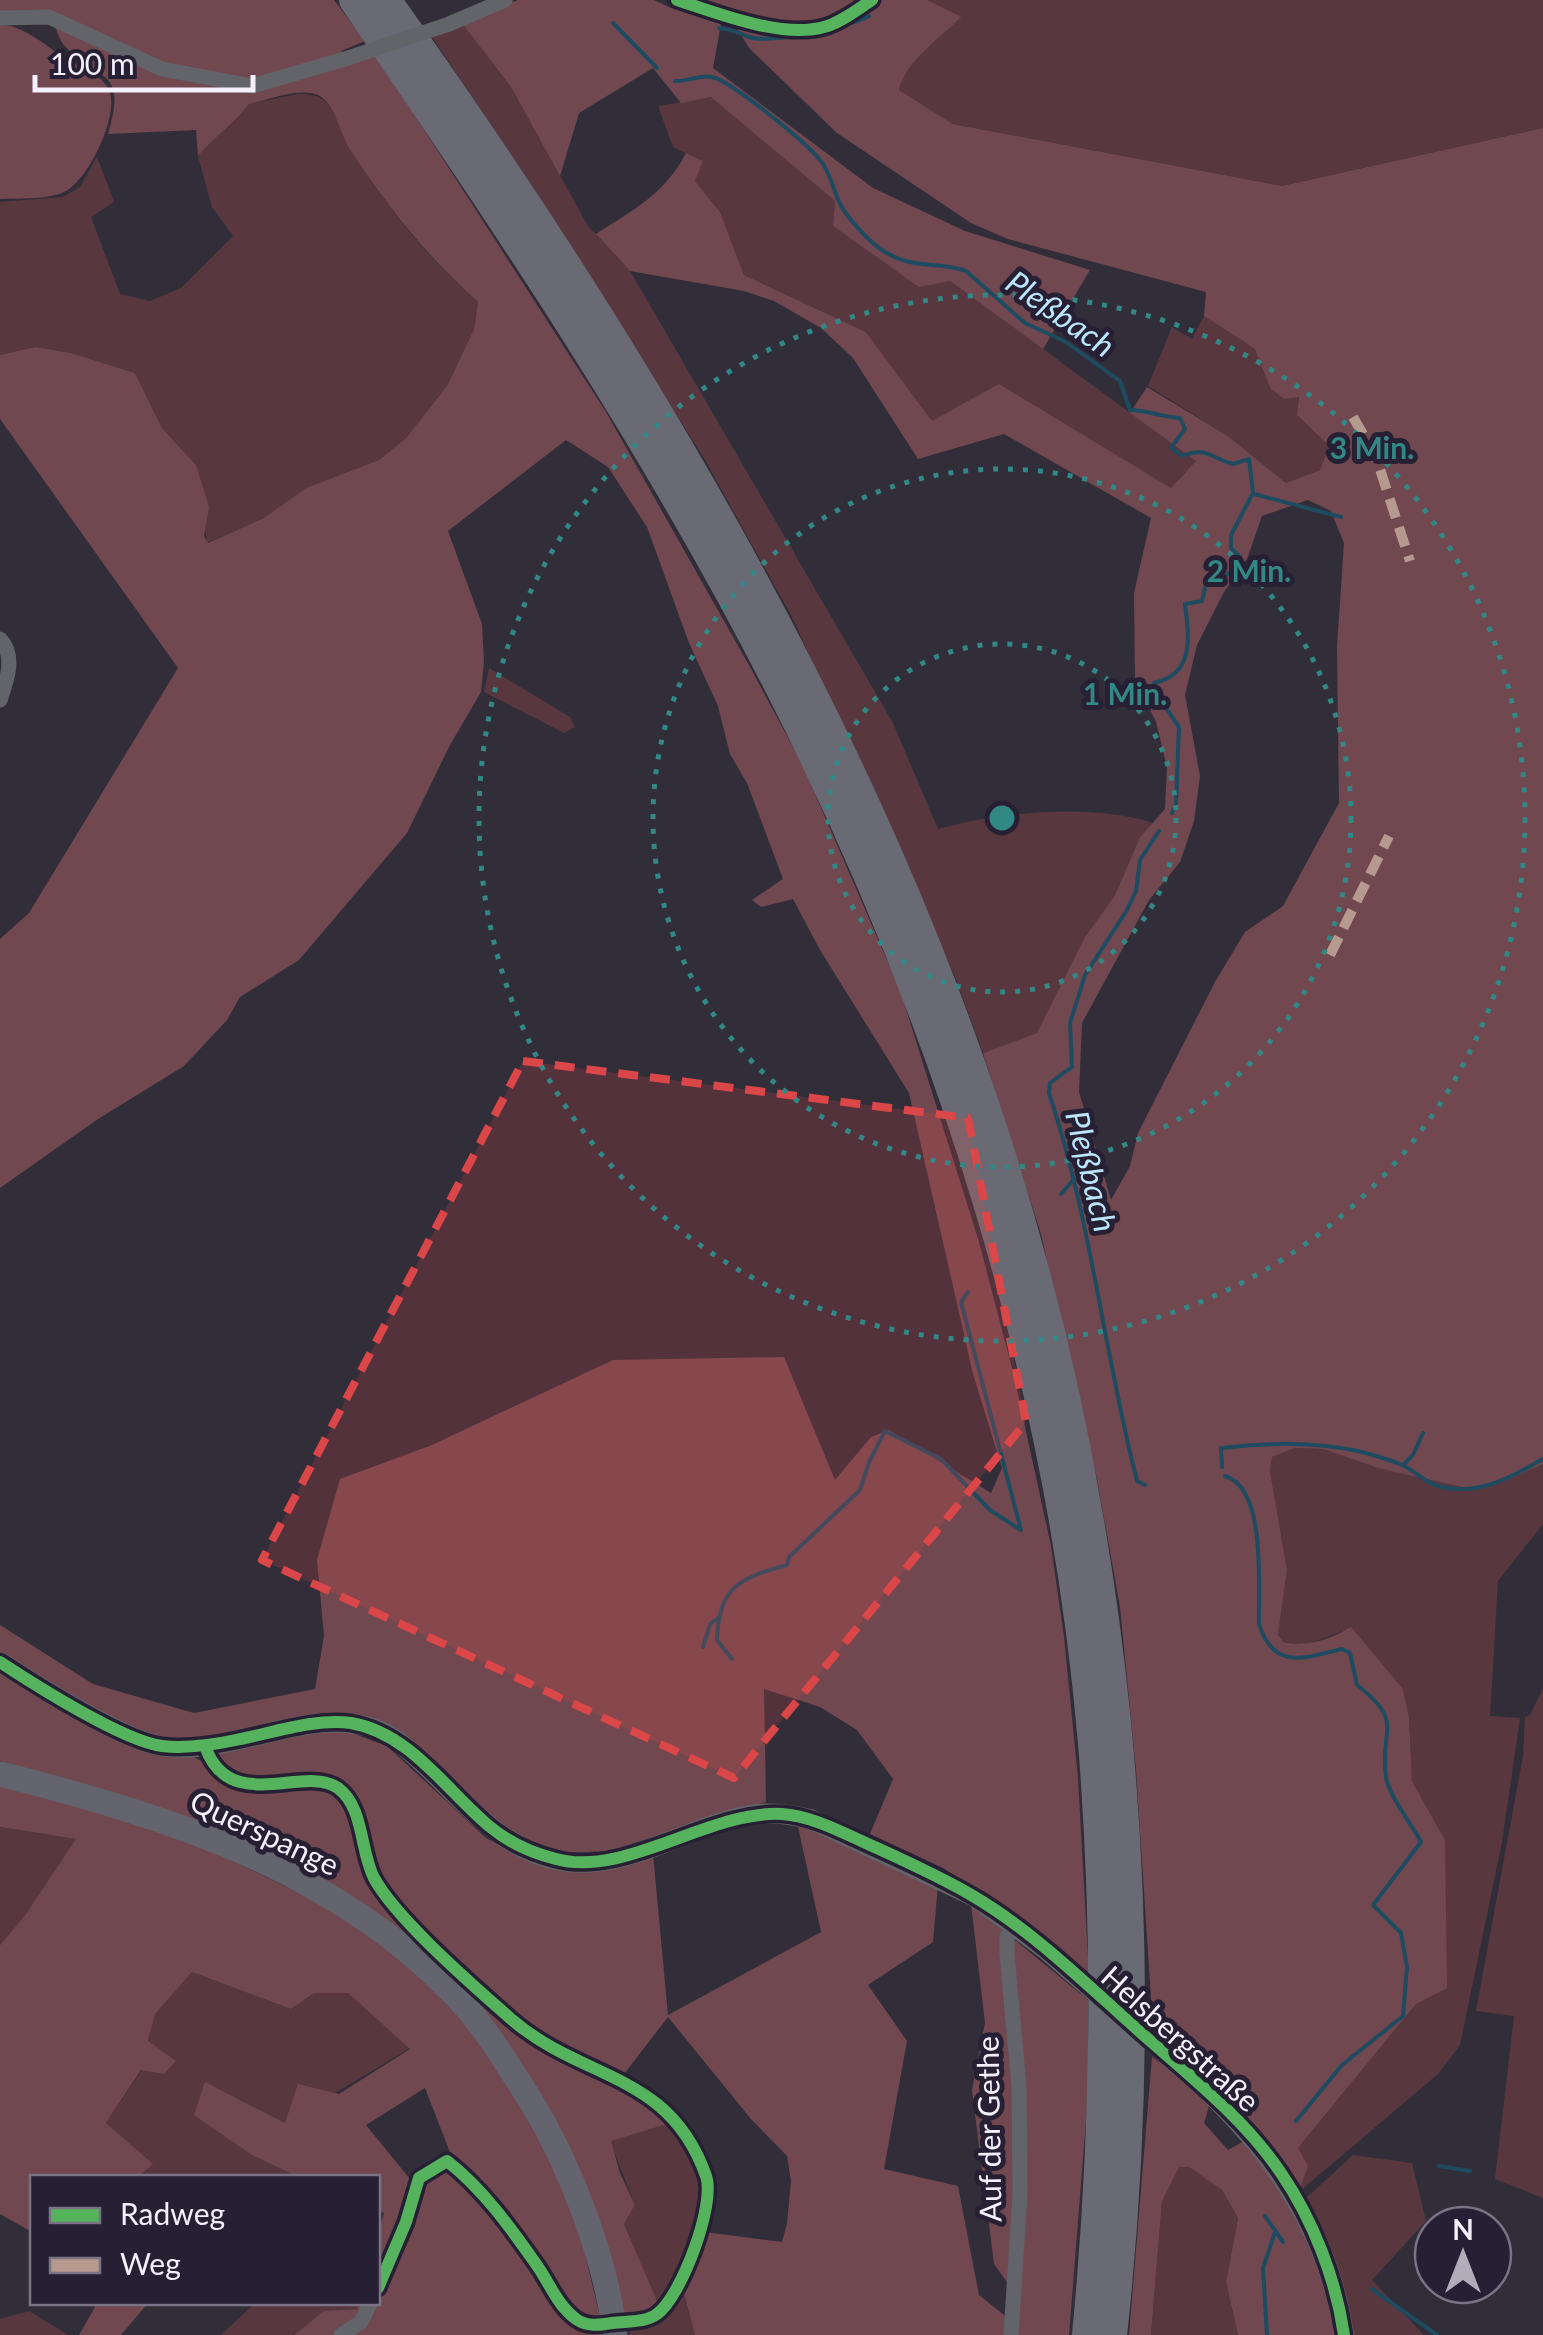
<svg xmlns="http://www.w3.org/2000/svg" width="1543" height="2335" viewBox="0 0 1543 2335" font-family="Lato,sans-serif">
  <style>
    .green { fill: #58383e }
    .forest { fill: #71484f; fill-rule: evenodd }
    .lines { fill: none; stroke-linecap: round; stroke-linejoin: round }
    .stream { stroke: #1f4b61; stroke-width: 4 }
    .minor { stroke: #62646a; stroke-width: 15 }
    .tertiary { stroke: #62646a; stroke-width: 20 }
    .primary { stroke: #63646d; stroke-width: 25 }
    .motorway { stroke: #696a74; stroke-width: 30 }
    .minor-bridge { stroke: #62646a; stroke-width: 15 }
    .tertiary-bridge { stroke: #62646a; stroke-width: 20 }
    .quiet { stroke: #b69a8f; stroke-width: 10; stroke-dasharray: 20 10; stroke-linecap: butt }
    .cycleway-casing { stroke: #271f34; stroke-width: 19 }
    .cycleway { stroke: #56b35d; stroke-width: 12 }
    .marked { fill: #db4648; fill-opacity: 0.2; stroke: #db4648; stroke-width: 8; stroke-dasharray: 20 12; stroke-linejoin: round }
    .ring { fill: none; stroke: #328884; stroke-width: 5; stroke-dasharray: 5 10 }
    .labels { text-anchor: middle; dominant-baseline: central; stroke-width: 10; stroke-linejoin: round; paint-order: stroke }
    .street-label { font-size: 30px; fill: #f5f0fe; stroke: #271f34 }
    .water-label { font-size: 32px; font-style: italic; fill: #bae7fe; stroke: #271f34 }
    .centre { fill: #328884; stroke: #271f34; stroke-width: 5 }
    .ring-label { font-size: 30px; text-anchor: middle; font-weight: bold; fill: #328884; stroke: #271f34; stroke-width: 10; stroke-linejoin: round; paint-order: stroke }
  </style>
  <rect width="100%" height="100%" fill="#322e39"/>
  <path class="green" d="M927,0h616v128l-261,58 -329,-62 -54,-34c6,-30 40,-50 61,-72z
    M461,22l50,65 77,139 42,45 263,452 45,106c62,-17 153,-26 215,-6l-13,14 -25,58 -30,42 -48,96 -54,20 -27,-74 -164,-362 -87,-157 -176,-279 -99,-147z
    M298,94c12,1 21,0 29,9 12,15 18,38 29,55 37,57 71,99 122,144l-4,27 -27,57 -41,52 -27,22 -72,28 -43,30 -57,25 -11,-78 -34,-37 -27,-55 -64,-20 -36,-6 -35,8v-153l63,-5 17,-10 17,-30 17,45 -23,15 29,77 30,7 31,-13 52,-52 -21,-29 -14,-51c16,-19 36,-32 51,-52z
    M712,97l123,104 -2,25 86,60 31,-5 246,180 -25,27 -171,-103 -68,36 -66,-89 -122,-57 -24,-63 -25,-31 8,-20 -30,-14 -15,-41z
    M1204,316l51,33 15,39 15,11 14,-3 -2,19 32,31 -9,24 -34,13 -58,-47 -80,-50 24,-59 20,12z
    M489,668l81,49 5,10 -11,6 -80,-41z
    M1295,1448l28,1 55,19 125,14 40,-18v60l-45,57 -8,135 30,2 -18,124 -42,203 -21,28 -140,119 -1,-44 118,-144 29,-164 -33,-59 -3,-64 -6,-28 -52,-61 -43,16 -25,-2 -5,-9 9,-63 -17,-99 2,-14z
    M1543,1688v510l-48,-19 19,-163 -38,-5 47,-255 2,-39 5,-2z
    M0,1827l76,12 -50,75 -26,31z
    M192,1972l99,37 23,-16h34l62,55 -125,75 -79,-40 46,72 46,22h-160l14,-13 -46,-41 36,-53 33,-8 -27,-20 6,-28z
    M674,2122c7,14 31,49 31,64 0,33 -25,92 -47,117l-34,-79 11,-19 -25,-64z
    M1353,2155l59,8 14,58 -54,59 52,55h-74l-47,-134z
    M1178,2167h11l33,23 16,28 -12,64 12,53h-87l11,-135z
    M681,2284l14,51h-65v-10l21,-1z
    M255,2303h103v6l-34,2 -30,24h-73z
    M29,2311l36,22 4,2h-69v-16z"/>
  <path class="forest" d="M0,0h334l31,41 -24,10 4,8 -93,25 -89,-18 -64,-31 -99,-21z
    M518,0h136l17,8 51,10 -9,50 160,120 92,43 125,39 -47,79 -93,-68 -31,6 -86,-61 2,-25 -124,-104 -30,6 -28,-35 -74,45 -19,63 -49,-89 -50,-65z
    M698,0h170c-13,8 -27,18 -41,23 -39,16 -94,-6 -129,-23z
    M876,0h51l34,17c-21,22 -56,44 -62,73l54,34 329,62 261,-58v1336l-40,18 -27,8 -98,-22 -55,-19 -28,-1 -23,9 -2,14 17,99 -9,64 5,8c25,5 46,-2 68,-15l52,62 6,28 3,64 33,59 2,148 -31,16 -118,144 10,18 -9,26c-35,-64 -92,-117 -146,-164l-17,-258 -16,-163 -23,-128 -56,-245 -58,-181 54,-20 48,-96 30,-42 25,-58 25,-28 2,-42 -11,-45 -21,-43 -1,-86 17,-75 -147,-84 -86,25 -65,-101 -32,-30 -47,-27 -30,-10 -114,-20 -34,-37c37,-24 69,-40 90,-81l17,8 -8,20 25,31 24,63 122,57 66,89 67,-37 172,104 25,-27 -66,-48 17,-26 81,49 58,47 34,-13 9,-24 -32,-31 2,-18 -15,2 -14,-11 -15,-39 -51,-33 2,-24 -198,-53 -37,-16 -134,-90 -87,-84 -19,-30 45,10h49zM1308,500l23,11 13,32 -7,103 2,157 -56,103 -38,26 -30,50 -77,151 -8,33 -19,34 -32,-108 3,-69 67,-123 31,-38 14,-41 6,-45 -15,-81 12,-50 27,-53 23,-33 15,-43z
    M0,24c24,3 42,18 61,32 15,11 43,17 49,37 8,25 -23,91 -48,100 -19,7 -42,5 -62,6z
    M54,25l107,47 90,17 125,-34 230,357 144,255 52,97 98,226 79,252 35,134 37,170 13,91 14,141 11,197 -67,-56 -79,-51 -73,-34 23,-55 -36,-49 -37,-23 -56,-18 2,113 -158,49 -45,2 -28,-7 -40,-24 -120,-102 -36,-7 -149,27 -35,-2 -35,-15 -120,-70v-28l93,59 101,29 121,-24 9,-53 -7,-76 23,-81 92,-34 181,-85 171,-3 51,123 36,-43 18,-7 102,63 11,-25 -29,-94 -64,-281 -89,-143 -27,-51 -32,8 -9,-7 31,-21 -36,-96 -17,-29 -12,-48 -29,-63 -42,-116 -39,-60 -42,-27 -118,91 34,93 2,38 -3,30 -31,53 -43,88 -108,127 -59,37 -13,23 -43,46 -86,53 -98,69v-249l29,-26 149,-245 -178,-249v-64l35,-8 36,6 64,20 27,55 34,37 13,42 -5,29 4,7 56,-25 42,-30 73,-28 27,-22 41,-52 27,-57 4,-27c-55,-50 -88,-92 -129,-154 -9,-15 -14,-45 -31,-53 -18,-8 -50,5 -69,9 -15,20 -35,33 -51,52l-2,-26 -88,4c20,-68 -10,-51 -43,-88 -5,-5 -8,-15 -11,-21z
    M0,1670l188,84 64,34 66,-3 18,7 11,14 23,73 143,146 128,70 33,27 -63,19 9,32 15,32 -11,19 34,79 -9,13 -23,3 -27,-101 -88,-162 -192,-178 -105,-51 -102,-35 -112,-31z
    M338,1728l49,18 99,92 42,22 125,-6 15,161 153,-83 -24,-110 141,62 -5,58 -65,43 39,56 -23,128 74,17 21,109 30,24 -1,16h-313l-14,-52 24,-51 77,10 5,-18 4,-43 -4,-25 -36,-37 -83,-102 -47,61 -105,-60 -99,-92 -40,-51 -35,-89 -90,-6 -48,-29z
    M0,1784l158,40 198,97 90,80 49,60 51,77 37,108 17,71 -13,2 -9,-4 -125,-155 -28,-72 -59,37 48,59 34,-20 41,44 65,94 47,27 1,6h-308l30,-24 33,-2 1,-6 20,-1v-70l6,-19 -6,-3v-32l-80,-1 -46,-22 -58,-40 11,-33 80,41 13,-39 41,10 71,-45 -62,-56h-34l-23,16 -99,-37 -37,42 -7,27 28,20 -12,13 -23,-4 -35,53 47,41 -15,13 -106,1v54l-32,-18v-269l26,-31 50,-75 -76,-12z
    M971,1904l117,96v95l-19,240h-55l3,-39 -23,-32 -22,-174 13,-67z
    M1152,2057l44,31 14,15 -6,20 24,27 18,-10c47,56 80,122 90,195h-98l-12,-53 12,-64 -16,-28 -33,-23h-10l-17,34 -11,134h-22z
    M90,2303h58l-27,32h-42l16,-28z"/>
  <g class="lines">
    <path class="stream" d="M613,23l44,45
      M719,28c13,1 19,5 30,9 21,7 100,-10 120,-21
      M675,81c13,1 25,-7 37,-4 19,4 95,66 108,83 10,11 13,29 19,42 8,16 31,41 46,50 30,18 52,9 81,19l59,52 41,19 54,39 10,29c17,0 32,7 50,8l5,11 -14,19 11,8c24,-10 29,2 51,8l16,-5 4,34 -22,42v13l9,9 -6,12 -11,9 -15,-3 -6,26 -17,3c4,33 10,70 -31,79l-1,6 26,38 -3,77 -4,9
      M1254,494l87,23
      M1061,1194l13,-15
      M1403,1465l10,-10 10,-22
      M1222,1467l-1,-19c46,-5 91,-7 137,3 14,4 31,8 44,14 12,5 21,16 33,20 40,13 75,-7 108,-26
      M1225,1476c42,12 33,111 34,148 15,47 45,34 83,25l8,4 7,32c49,38 22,43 29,92 2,17 26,48 35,65l-48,63 28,28 6,34 -4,49 -61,49 -46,56
      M1145,1485l-8,-4c-33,-128 -46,-262 -88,-388l1,-10 22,-16 -2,-44 15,-48 42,-65 9,-19 4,-31 19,-29
      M703,1647l7,-23 8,-6
      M732,1659l-15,-19c2,-54 23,-62 70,-75l2,-8 71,-67 9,-28 16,-31 56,28 49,51 31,20 -60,-228 7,-10
      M1439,2166l31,5
      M1265,2216l18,26
      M1372,2289l65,46
      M1267,2335l-4,-67 12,-36"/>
    <path class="minor" d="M0,18l49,-1 113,52 90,17 93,-27
      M449,24l56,-24
      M0,639c16,17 7,41 0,61
      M205,1746c24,70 99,18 133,42 26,19 22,63 36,90 23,42 100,108 137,141 73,63 158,52 195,157 10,28 -25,121 -49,138 -12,9 -31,7 -45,9 -12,2 -25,4 -36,-4 -19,-14 -27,-37 -40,-55 -26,-37 -54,-76 -89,-103l-28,17 -13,44 -28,66
      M341,2335l20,-13 10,-20
      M1011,2335l9,-141 -1,-108 -12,-132v-17l8,-12"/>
    <path class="tertiary" d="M0,1662c36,23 121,77 161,84 72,12 146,-43 217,-16 19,7 33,23 48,36 39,37 78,85 134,95 68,12 132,-39 198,-47 17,-2 35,1 52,5l163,77 72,53
      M1183,2069c81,70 146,158 161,266"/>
    <path class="primary" d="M0,1774c162,40 331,94 451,217 32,31 56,73 80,110 40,66 75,158 84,234"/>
    <path class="motorway" d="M354,0c156,227 306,450 431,697 164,325 277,682 308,1046 16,198 13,395 -6,592
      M386,0c243,341 470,716 602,1116 130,392 169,809 124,1219"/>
    <path class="minor-bridge" d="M345,59l104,-35"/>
    <path class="tertiary-bridge" d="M1045,1949l138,120"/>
    <path class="quiet" d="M1353,417l23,40 34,104
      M1330,955l59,-119"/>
    <defs>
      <path id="cycleway" d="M677,0c40,13 105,39 147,27 16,-4 34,-18 48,-27
        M0,1662c35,23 123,79 162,84 25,3 50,-1 74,-6 36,-7 79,-22 115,-17 59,10 95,67 138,103 19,16 43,27 67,33 69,19 154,-49 226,-45 30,2 59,18 86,30 35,16 71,32 105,52 63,37 118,93 174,142 47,41 99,83 134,135 32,47 55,106 63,162
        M205,1746c24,70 99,18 133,42 26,19 22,63 36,90 23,42 100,108 137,141 73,63 158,52 195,157 10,28 -25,121 -49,138 -12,9 -31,7 -45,9 -12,2 -25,4 -36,-4 -19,-14 -27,-37 -40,-55 -26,-37 -54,-76 -89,-103l-28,17 -13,44 -28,66"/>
    </defs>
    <use href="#cycleway" class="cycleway-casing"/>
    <use href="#cycleway" class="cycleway"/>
  </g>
  <path class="marked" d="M523,1061l445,57 58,304 -292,356 -472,-218z"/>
  <g class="ring">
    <circle cx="1002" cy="818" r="174"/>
    <circle cx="1002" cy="818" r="349"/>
    <circle cx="1002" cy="818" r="523"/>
  </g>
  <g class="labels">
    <g class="street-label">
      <text transform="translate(265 1832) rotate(25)">Querspange</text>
      <text transform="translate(1181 2038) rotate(42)">Helsbergstraße</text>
      <text transform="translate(988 2129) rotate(-91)">Auf der Gethe</text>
    </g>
    <g class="water-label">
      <text transform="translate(1061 313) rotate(35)">Pleßbach</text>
      <text transform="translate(1092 1171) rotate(76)">Pleßbach</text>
    </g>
  </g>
  <circle cx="1002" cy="818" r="15" class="centre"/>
  <g class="ring-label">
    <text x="1372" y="459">3 Min.</text>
    <text x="1249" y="582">2 Min.</text>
    <text x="1125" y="705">1 Min.</text>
  </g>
  <rect x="30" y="2175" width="350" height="130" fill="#271f34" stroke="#797385" stroke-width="2.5"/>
  <rect x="50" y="2208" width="50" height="15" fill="#56b35d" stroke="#797385" stroke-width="2.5"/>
  <text x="120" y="2225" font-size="30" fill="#f5f0fe">Radweg</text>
  <rect x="50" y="2258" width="50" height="15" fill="#b69a8f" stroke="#797385" stroke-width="2.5"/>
  <text x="120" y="2275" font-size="30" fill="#f5f0fe">Weg</text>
  <g transform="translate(1463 2255)"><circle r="48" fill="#271f34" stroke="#797385" stroke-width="2.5"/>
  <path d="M0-8L18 38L0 25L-18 38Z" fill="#b1acb9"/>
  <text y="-15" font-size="28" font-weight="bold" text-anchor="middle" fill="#f5f0fe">N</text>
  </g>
  <path d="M35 75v15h218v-15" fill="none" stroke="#f5f0fe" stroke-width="5"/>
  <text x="50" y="75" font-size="30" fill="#f5f0fe" stroke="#271f34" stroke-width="8" paint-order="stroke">100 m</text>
</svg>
